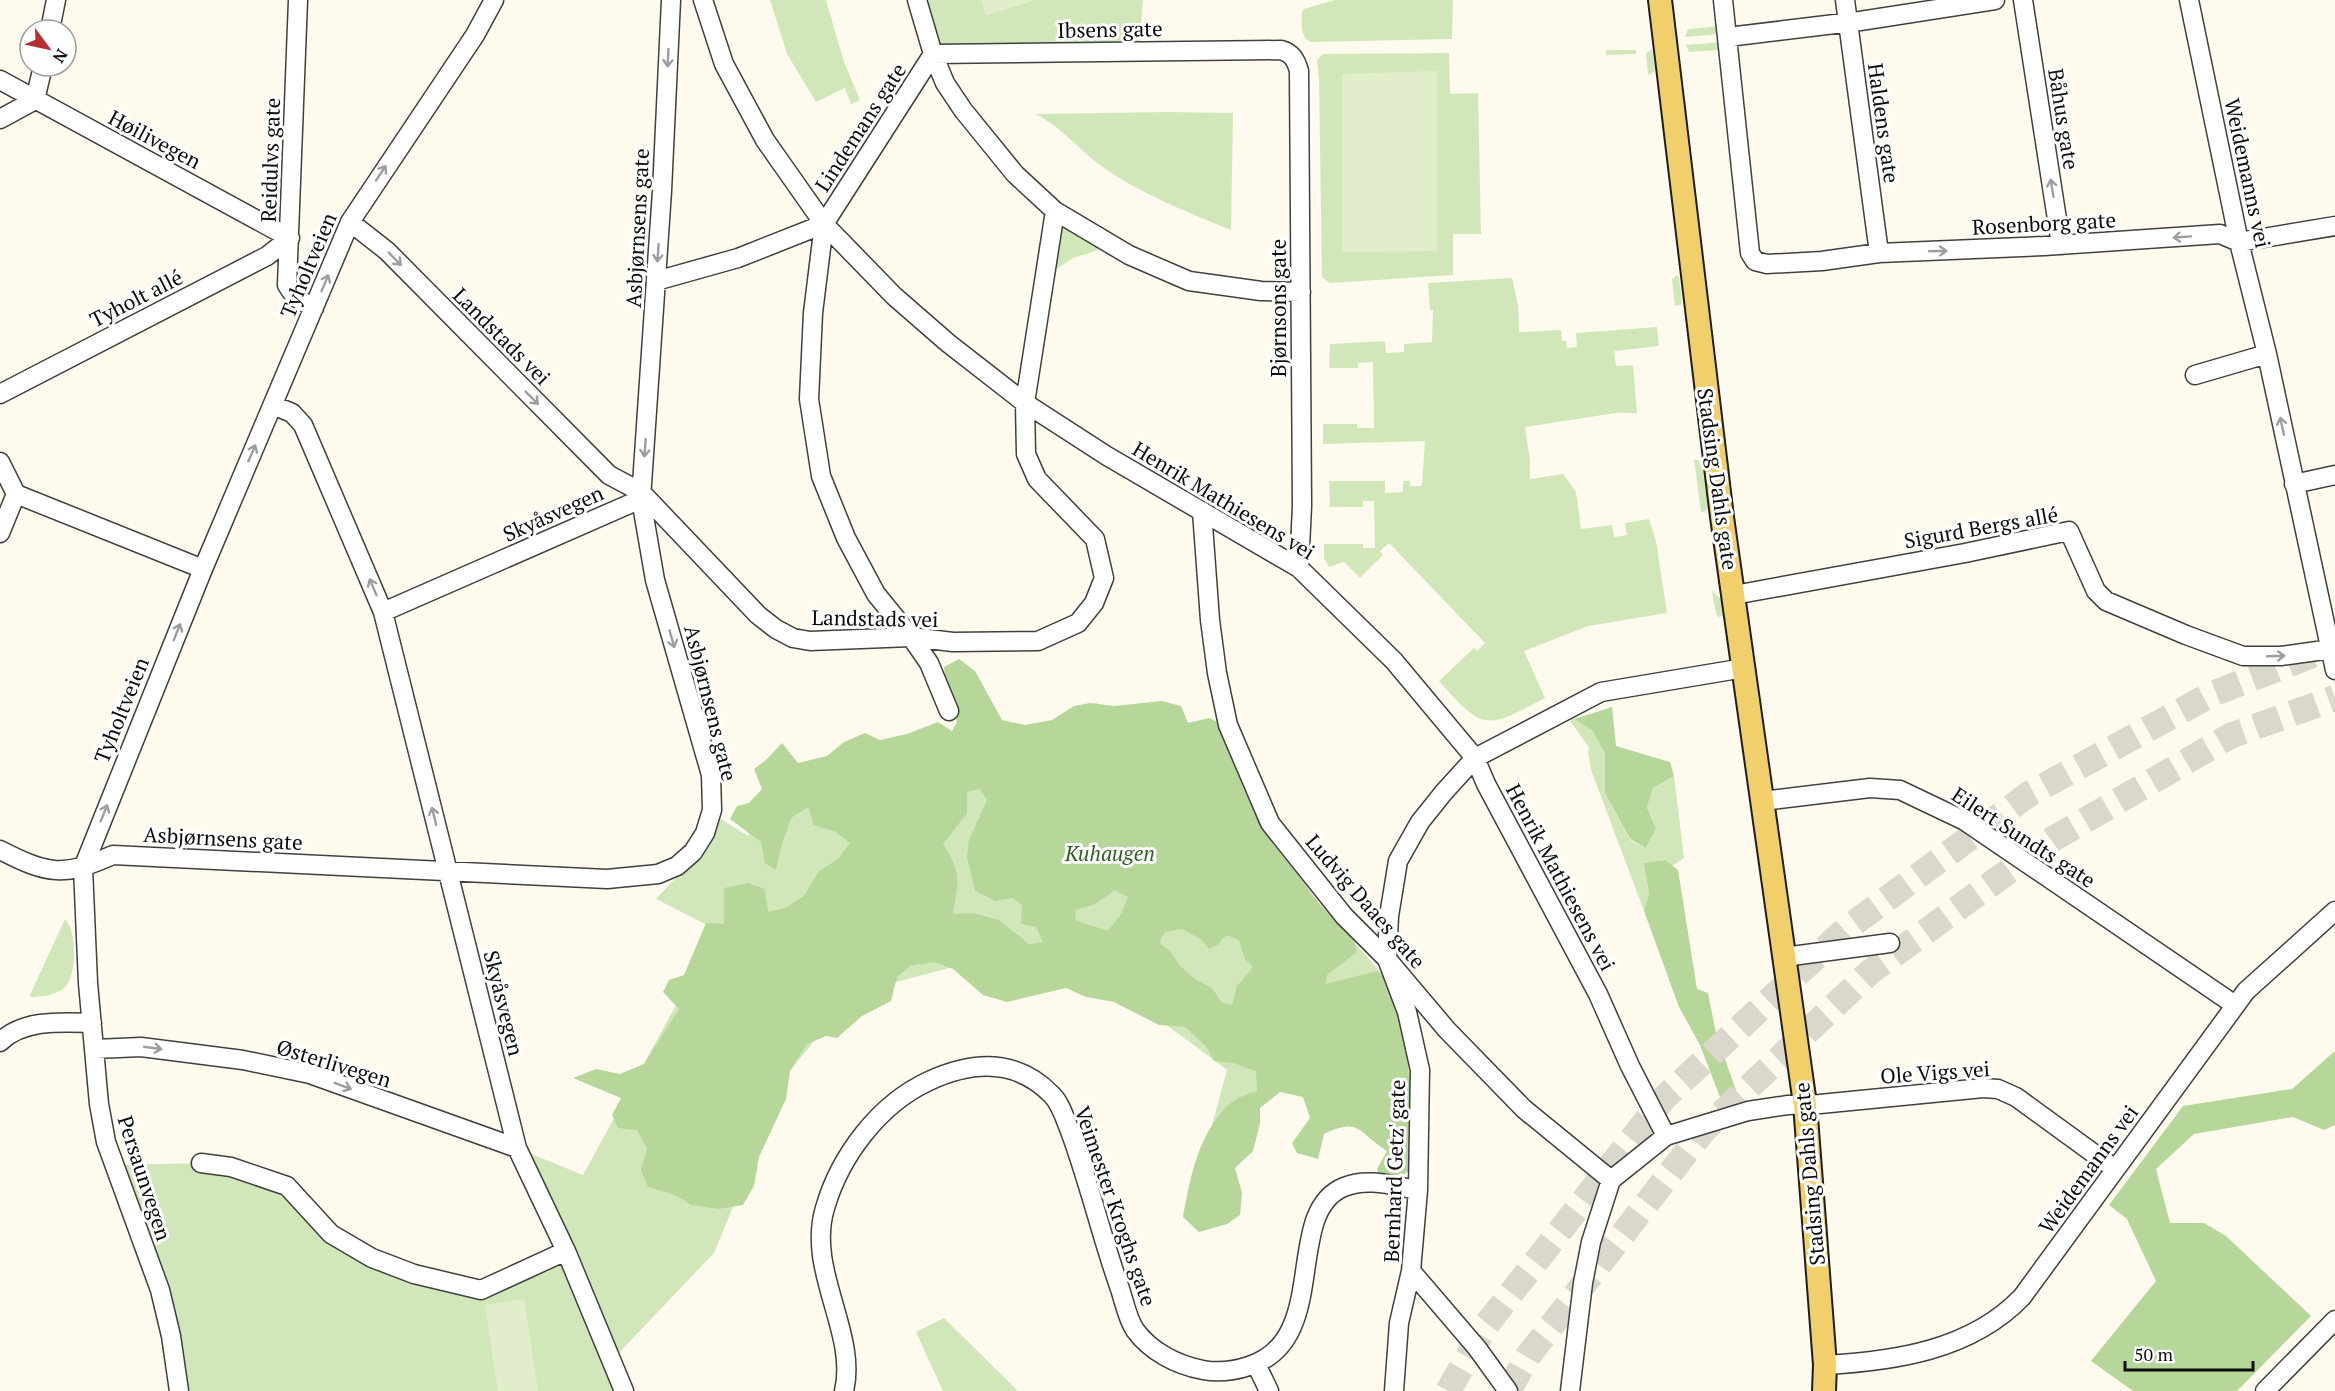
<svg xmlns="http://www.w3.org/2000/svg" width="2335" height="1391" viewBox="0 0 2335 1391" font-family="'PT Serif',serif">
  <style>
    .green { fill: #d1e7ba }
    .forest { fill: #b6d69a; fill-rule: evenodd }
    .pitch { fill: #e2eecb }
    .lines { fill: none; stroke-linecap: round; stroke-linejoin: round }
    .highway-tunnel { stroke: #dad7cc; stroke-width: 26; stroke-dasharray: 26 13; stroke-linecap: butt }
    .minor-casing { stroke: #404040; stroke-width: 21 }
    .major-casing { stroke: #1e1e1e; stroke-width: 26 }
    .minor { stroke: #fff; stroke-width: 18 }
    .major { stroke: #f1cf6b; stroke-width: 22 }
    .oneway { stroke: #9e9e9e }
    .labels { text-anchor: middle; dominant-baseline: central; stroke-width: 6; stroke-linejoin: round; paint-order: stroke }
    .street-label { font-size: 21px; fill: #0d0d0d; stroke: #fff }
    .park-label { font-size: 21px; font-style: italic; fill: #2f6121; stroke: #fff }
  </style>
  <rect width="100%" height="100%" fill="#fefbee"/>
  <path class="green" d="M770,0h56l18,62 16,38 -9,4 -6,-16 -29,14 -29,-48z
    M917,0h65l4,15 48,-15h109l-4,51 -206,3z
    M1335,0h118l-1,39 -142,3c-11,-7 -8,-18 -8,-30l2,-3z
    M1720,26l-1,8 -34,3 3,-8z
    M1721,42l-1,8 -31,2 -3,-7z
    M1652,49l3,22 -7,4 -2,-22z
    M1606,50h30v4l-30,1z
    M1449,53l1,41 28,-1 3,141h-28v41l-123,8 -8,-6 -3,-198 -2,-19 6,-6z
    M1167,112l66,1 -2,117c-46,-19 -91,-36 -131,-65 -23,-17 -39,-39 -65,-51z
    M1055,211l54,32 -16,9 -20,6 -24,16z
    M1676,276h3l3,28 -7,2 -3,-27z
    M1512,278l6,27 1,27 42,-2 1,11h4l1,7 10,-1 -1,-14 81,-6 2,19 -45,5 2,15 17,-1 4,48h-21l-91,14 5,33v19l33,-5 13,18 5,37 31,-4 2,12 13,-2 -2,-12 24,-4 7,22 11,72 -79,13 -64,25 21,47c-59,31 -61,34 -106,-17l35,-33 3,3 8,-8 -96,-100 -9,8 3,4 -23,23 -16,-16 -15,5 -5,-9v-14h39v4h12l-1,-47h-11v6h-33l-1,-26h56v12l18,-1v-11h7v5h12l3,-45 -102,3v-20h34v4h17l-1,-66 -15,1v5h-29l1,-24 55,-3 1,12 18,-1v-8l28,-2 1,-32h-3l-2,-27z
    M1694,459l8,3 6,45 -2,4 -5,1z
    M1712,591l9,8 2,17 -4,1 -3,-3z
    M1096,703l50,15 67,7 64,130 107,121 29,94 -7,86 -110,-87 -87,67 18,-66 -95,-71 -179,-32 -57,15 -81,58 -26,32 -75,181 -102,107 12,31h-446l-24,-115 -40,-111 87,-2 73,17 57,54 149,56 85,-38 -48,-104 66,27 134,-245 -61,-31 37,-40 28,-40 27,17 40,-59 249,-48z
    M1574,719l19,12 13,22 -1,40 25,47 16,8 10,-20 -9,-20 6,-20 21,-12 10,82 -12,8 -7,-6 -21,3 5,31 -5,17 -53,-141 -3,-18 1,-5 -19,-26z
    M65,919c12,11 13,59 -2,70 -7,6 -23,8 -32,8l-1,-2z
    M944,1318l74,73h-75l-27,-59z"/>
  <path class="forest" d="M959,659l16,12 27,49 23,5 27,-5 22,-14 16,-3 24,3 48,-5 19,5 7,17 21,-5 13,6 21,64 14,30 63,87 34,35 3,12 -30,23 -2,9 53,-13c16,18 20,37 24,60 11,51 10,89 7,140l-11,7 -19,-2 -2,-7 10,-18c-30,-19 -27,-34 -63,-17l-6,25 -21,-6 -5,-10 18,-25 -7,-21 -23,-5 -20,16v15l-7,28 -18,17 7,25 -2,22 -13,9 -28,8 -16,-15c7,-39 16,-87 48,-114 7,-6 17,-9 26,-12l-1,-20 -23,-8 -19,-2 -8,-15 -21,-19 -26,-2 -45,-23 -28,-5 -20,-9 -59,14 -24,-7 -30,-26 -19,-7 -24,4 -13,11 -6,24 -29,15 -25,22 -11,-2 -19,8 -17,27 -4,28 -27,58 -5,29 -11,19 -25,4 -26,-4 -17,-10 -27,-8 -7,-17 6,-21 -10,-19 -19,-2 -6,-13 9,-17 -48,-20 23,-9 24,5 24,-10 35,-55 -16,-17 6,-12 15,-5 22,-52 18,1v-36l24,-5 17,6 3,23 17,-4 19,-12 15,-25 19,-12 12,-16 -14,-11 -22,-7 -6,-18 -17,11 -9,26 -6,26 -11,-7 -4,-21 -31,-23 7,-13 12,-3 13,-14 -8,-20 12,-9 16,-17 16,20 29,-7 17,-14 21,-9 15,7 27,-6 31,-12 14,9 5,-9 -10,-26 -3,-29zM980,789l7,11 -18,40 -2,17 8,34 20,10 18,-3 9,7 -1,19 15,3 7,15 -14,2 -30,-24 -26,-7 -20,1c5,-35 10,-38 -10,-70l24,-31v-21zM1115,890l13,7 -7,17 -13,17 -33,-11 1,-10 19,-6zM1182,929l20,11 7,9 9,-4 8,-10 13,5 6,19 8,8 -16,19 -5,19 -10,-2 -10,-15 -17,-9 -15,-13 -9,-14 -12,-10 6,-10z
    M1612,707l4,39 54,16 4,14 -21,12 -6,20 9,20 -10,20 -16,-9 -25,-46v-40l-12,-22 -19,-12z
    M1665,860l13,10 19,119 11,4 8,40 24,69 -5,5 -10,3 -25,-65 -21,-38 -35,-96 5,-17 -5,-31z
    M2335,1051v74l-11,5 -31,-13 -99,17 -38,35 14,54h34l22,13 85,80 -74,75h-104l-42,-30 65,-80 -29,-62 -18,-14 74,-99 109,-17z"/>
  <path class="pitch" d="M982,0h52l-48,15z
    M1437,71v180l-95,1v-178z
    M524,1299l14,92h-40l-13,-86z"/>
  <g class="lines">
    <path class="highway-tunnel" d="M1448,1391l39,-67 177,-226 182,-169 183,-135 183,-100 111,-43
      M1508,1391l20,-35 175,-225 167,-159 183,-133 177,-103 105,-38"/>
    <defs>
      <path id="minor" d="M298,0l-11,285 8,12 19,11
        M703,0l21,64 41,76 59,84 70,72 54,47 77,60 82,53 192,112 95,93 81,97 11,26 112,210 32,72 36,70
        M917,0l16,54 12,29 18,27 52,64 40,37 74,44 60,26 72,10 40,1
        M1723,0l27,253 5,8 12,3 55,-3 57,-8 165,-7 176,-12 19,8 96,-16
        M1845,0l34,253
        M2023,0l38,245
        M2189,0l50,242 28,112 68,316
        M50,30l6,-30
        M1728,37l132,-16 135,-21
        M933,54l348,-4c11,3 15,10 18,21l3,435 -3,62
        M933,54l-109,170 -11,89 -4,86 12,77 25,62 30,56 35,43 18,26 20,48
        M0,80l290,158 -23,18 -267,138
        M0,119l35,-19 8,-34
        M350,222l37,29 222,224 32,17 117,123 18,14 17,9 17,3 101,-4 42,5 85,-1 40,-18 16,-20 10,-25 -9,-39 -58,-60 -11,-25 -1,-51 30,-192
        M656,281l82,-23 86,-34
        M2195,375l72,-21
        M273,405l19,8 11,12 80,187 134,536 49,103 58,140
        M0,462l16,32 -16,39
        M2294,484l41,-9
        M16,494l187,75
        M1202,511l8,109 7,53 11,52 42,98 74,93 43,43 60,71 77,79 87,71
        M1734,595l231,-42 104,-22 27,60 10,10 80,34 57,21h38l50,-7
        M383,612l258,-113
        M1763,801l107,-13 30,2 65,31 270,184
        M0,850c49,25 63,27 113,5l494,24 51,-5 19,-8 16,-14 12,-19 7,-23 -1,-35 -56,-195 -14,-81 21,-308 9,-191
        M1784,957l106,-14
        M0,1042c23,-23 62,-20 92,-19
        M95,1049l46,-2 102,13 67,14 207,74
        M201,1163l30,4 56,19 44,48 41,24 42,16 67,16 85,-39
        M1256,1364l13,27
        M1825,1365c71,-4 146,-15 197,-68l224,-306 89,-80
        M179,1391l-8,-55 -11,-46 -54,-148 -7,-38 -11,-121 -5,-115 120,-299 147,-347 125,-187 19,-35
        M844,1391c14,-58 -38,-121 -19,-183 15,-52 54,-104 104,-127 43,-20 87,-23 123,14 9,9 13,24 18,36 19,51 31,104 49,155 5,14 8,32 16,44 16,22 42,35 68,40 16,3 31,1 46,-4 83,-26 33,-154 95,-179 24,-10 50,-1 74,3
        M1394,1391l5,-68 12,-52
        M1508,1391l-31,-43 -66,-77 7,-81 2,-120 -13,-58 -20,-53 2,-43 9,-55 22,-39 24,-30 31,-34 126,-66 143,-24
        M1570,1391l13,-108 8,-41 20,-62 55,-44 82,-25 40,-6 32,-1 163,-16 15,1 18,8 99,72
        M2265,1391l70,-71"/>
      <path id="major" d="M1660,0l62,517 83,587 20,261 -1,26"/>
    </defs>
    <use href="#minor" class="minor-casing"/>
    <use href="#major" class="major-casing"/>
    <use href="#minor" class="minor"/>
    <use href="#major" class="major"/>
  </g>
  <defs><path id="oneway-shaft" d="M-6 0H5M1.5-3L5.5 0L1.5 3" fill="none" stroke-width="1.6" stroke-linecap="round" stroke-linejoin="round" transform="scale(1.5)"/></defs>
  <g class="oneway">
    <use href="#oneway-shaft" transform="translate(668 58) rotate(93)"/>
    <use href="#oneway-shaft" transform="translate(381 173) rotate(-56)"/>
    <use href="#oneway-shaft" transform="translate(2052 188) rotate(-99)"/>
    <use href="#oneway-shaft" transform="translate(2182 237) rotate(176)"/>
    <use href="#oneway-shaft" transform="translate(1938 251) rotate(-2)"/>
    <use href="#oneway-shaft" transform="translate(658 253) rotate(94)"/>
    <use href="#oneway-shaft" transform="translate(395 259) rotate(46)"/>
    <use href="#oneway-shaft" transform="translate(325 283) rotate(-67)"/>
    <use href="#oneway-shaft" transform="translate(532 398) rotate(45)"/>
    <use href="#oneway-shaft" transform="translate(2282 426) rotate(-102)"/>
    <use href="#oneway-shaft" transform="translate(645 448) rotate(94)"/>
    <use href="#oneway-shaft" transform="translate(252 453) rotate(-67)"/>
    <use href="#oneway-shaft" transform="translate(373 587) rotate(-113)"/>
    <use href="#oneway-shaft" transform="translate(177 632) rotate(-68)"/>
    <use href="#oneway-shaft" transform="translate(672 639) rotate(74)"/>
    <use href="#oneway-shaft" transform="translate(2276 656) rotate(-2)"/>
    <use href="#oneway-shaft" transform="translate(104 813) rotate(-68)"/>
    <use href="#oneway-shaft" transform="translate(434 816) rotate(-104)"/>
    <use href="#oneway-shaft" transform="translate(153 1048) rotate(8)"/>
    <use href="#oneway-shaft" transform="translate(343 1086) rotate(20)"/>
  </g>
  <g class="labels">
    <g class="street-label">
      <text transform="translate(1110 29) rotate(-1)">Ibsens gate</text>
      <text transform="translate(2064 119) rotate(81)">Båhus gate</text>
      <text transform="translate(1884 123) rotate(82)">Haldens gate</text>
      <text transform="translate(860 127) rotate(-57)">Lindemans gate</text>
      <text transform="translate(155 139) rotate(28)">Høilivegen</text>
      <text transform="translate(270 160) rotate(-88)">Reidulvs gate</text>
      <text transform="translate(2248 173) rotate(78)">Weidemanns vei</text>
      <text transform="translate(2044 223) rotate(-3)">Rosenborg gate</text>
      <text transform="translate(637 228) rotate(-87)">Asbjørnsens gate</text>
      <text transform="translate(308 265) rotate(-67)">Tyholtveien</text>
      <text transform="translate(136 298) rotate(-27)">Tyholt allé</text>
      <text transform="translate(1278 308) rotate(-90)">Bjørnsons gate</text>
      <text transform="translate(502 336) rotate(45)">Landstads vei</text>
      <text transform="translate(1718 479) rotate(82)">Stadsing Dahls gate</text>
      <text transform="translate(1224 500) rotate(31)">Henrik Mathiesens vei</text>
      <text transform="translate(553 513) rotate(-24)">Skyåsvegen</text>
      <text transform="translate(1981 527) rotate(-10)">Sigurd Bergs allé</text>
      <text transform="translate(875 618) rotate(1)">Landstads vei</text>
      <text transform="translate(711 703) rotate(76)">Asbjørnsens gate</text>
      <text transform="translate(121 710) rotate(-68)">Tyholtveien</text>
      <text transform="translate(2024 837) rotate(33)">Eilert Sundts gate</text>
      <text transform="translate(223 838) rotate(3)">Asbjørnsens gate</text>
      <text transform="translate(1561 877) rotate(62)">Henrik Mathiesens vei</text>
      <text transform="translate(1366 901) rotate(49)">Ludvig Daaes gate</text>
      <text transform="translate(504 1003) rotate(76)">Skyåsvegen</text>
      <text transform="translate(334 1063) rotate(17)">Østerlivegen</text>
      <text transform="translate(1935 1072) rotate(-4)">Ole Vigs vei</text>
      <text transform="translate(2088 1169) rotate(-54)">Weidemanns vei</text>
      <text transform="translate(1394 1171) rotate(-88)">Bernhard Getz' gate</text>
      <text transform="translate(1809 1174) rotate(-95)">Stadsing Dahls gate</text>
      <text transform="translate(145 1178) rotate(72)">Persaunvegen</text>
      <text transform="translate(1116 1206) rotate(71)">Veimester Kroghs gate</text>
    </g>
    <g class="park-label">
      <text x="1110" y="853">Kuhaugen</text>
    </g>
  </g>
  <g transform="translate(48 48) rotate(123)"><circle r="28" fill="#ffffff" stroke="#9e9e9e" stroke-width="1.5"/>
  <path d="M0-4.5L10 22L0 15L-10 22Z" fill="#b52d35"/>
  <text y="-9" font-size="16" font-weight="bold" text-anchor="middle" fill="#0d0d0d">N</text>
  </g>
  <path d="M2125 1361v9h128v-9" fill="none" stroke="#0d0d0d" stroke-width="3"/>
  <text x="2134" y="1361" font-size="18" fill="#0d0d0d" stroke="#ffffff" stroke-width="4.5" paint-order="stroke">50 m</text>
</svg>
